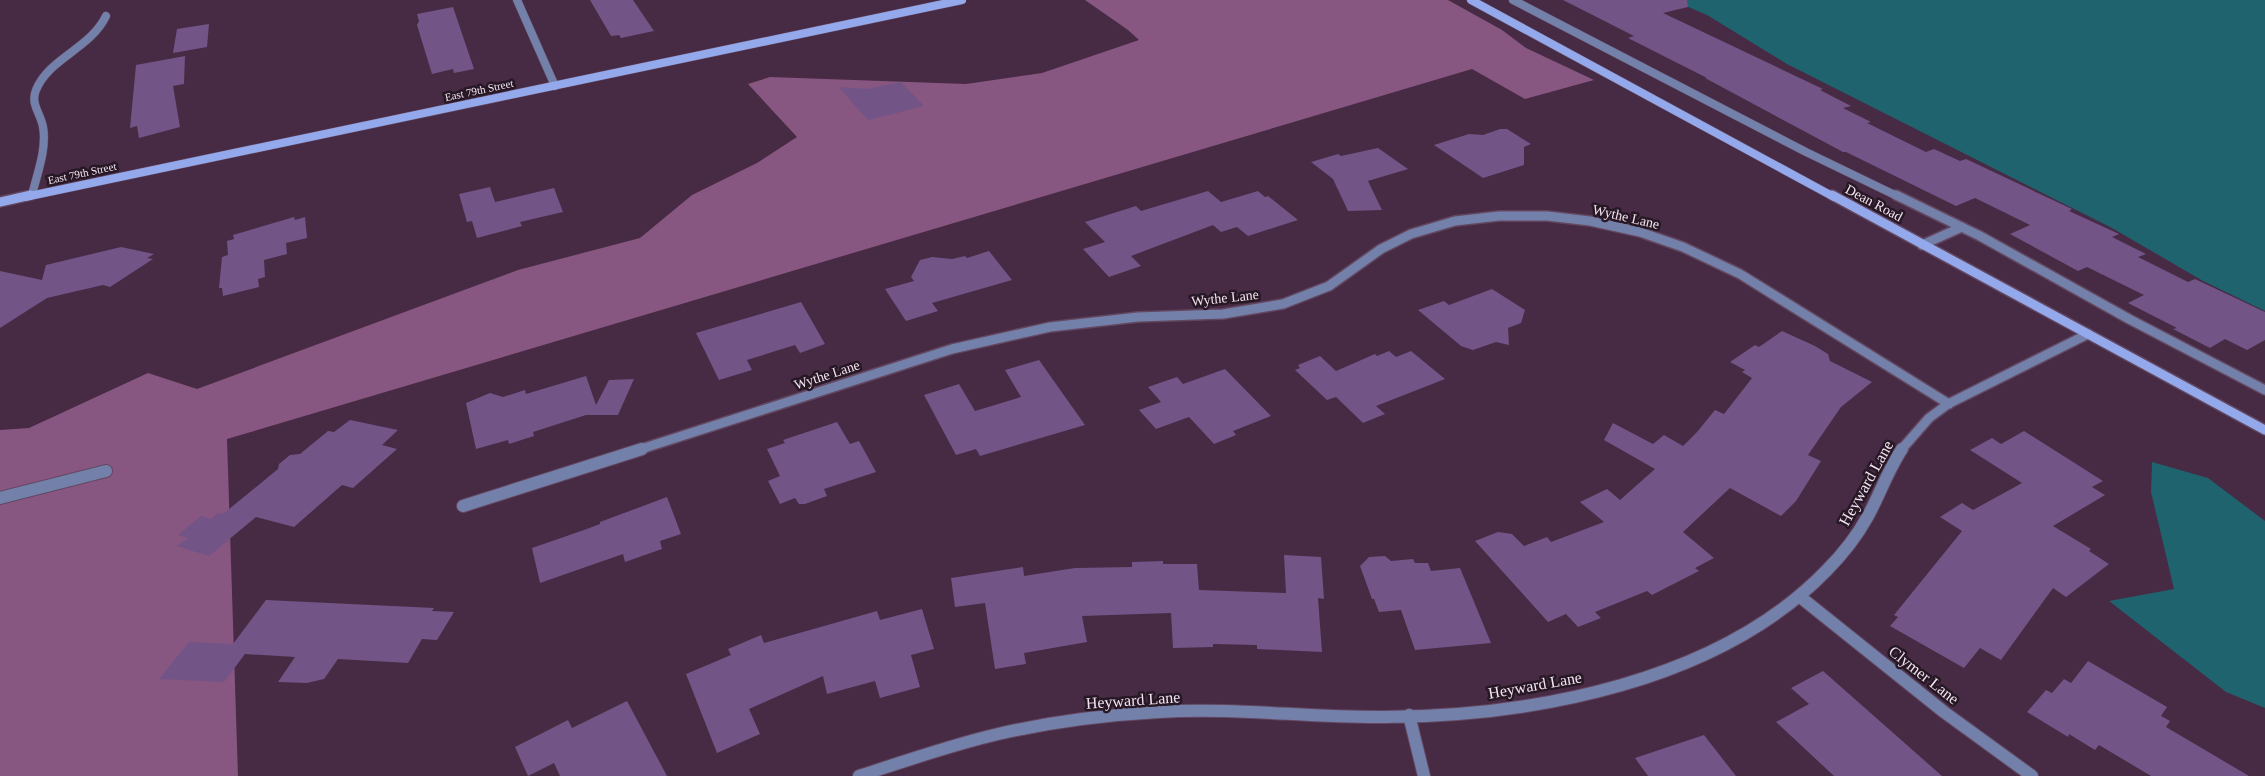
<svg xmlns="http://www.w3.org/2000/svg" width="2265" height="776" viewBox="0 0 2265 776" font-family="Georgia,serif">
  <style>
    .forest { fill: #875781 }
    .water { fill: #1e636e }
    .building { fill: #735487 }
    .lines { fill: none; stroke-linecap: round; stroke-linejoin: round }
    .street-far2-casing { stroke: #634760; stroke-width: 9 }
    .street-far1-casing { stroke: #634760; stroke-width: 12 }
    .street-casing { stroke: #634760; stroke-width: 14 }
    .secondary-far1-casing { stroke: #634760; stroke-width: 9 }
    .secondary-casing { stroke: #634760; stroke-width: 12 }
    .street-far2 { stroke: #7380aa; stroke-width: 8 }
    .street-far1 { stroke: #7380aa; stroke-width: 9 }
    .street { stroke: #7380aa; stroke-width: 12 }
    .secondary-far1 { stroke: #94a9eb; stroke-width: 8 }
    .secondary { stroke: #94a9eb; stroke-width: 9 }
    .labels { text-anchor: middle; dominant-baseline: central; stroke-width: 5; stroke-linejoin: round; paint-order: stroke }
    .far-street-label { font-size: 11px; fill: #f5e2f2; stroke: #261824 }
    .street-label { font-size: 14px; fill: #f5e2f2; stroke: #261824 }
    .near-street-label { font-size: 16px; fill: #f5e2f2; stroke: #261824 }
  </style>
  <rect width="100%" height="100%" fill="#472a44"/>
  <path class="forest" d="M1085,0h363l54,30 24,18 68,32 -69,19 -53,-30 -1245,370 11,337h-238v-346l29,-2 119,-55 49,16 321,-119 122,-32 52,-43 65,-32 40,-26 -49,-53 22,-7 196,7 76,-11 97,-33 -11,-10z"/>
  <path class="water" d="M1672,0h593v311l-62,-30 -91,-53 -325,-164 -80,-49z
    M2152,462l56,16 57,43v187l-39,-16 -117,-91 65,-12 -23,-97z"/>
  <path class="building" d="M590,0h43l21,31 -33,7 -2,-3 -8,1z
    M1563,0h124l1,7 -25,6 160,76 -3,1 31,16 -8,2 28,14 -4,1 59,29 8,-3 26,12 6,-2 106,50 -3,2 50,23 -7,3 34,17 -8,3 50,25 7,-3 70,33v28l-18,10 -22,-11 -15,9 -37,-19 4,-1 -49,-25 16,-8 -57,-28 -9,4 -68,-37 20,-9 -55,-27 -19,8 -110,-54h-3l-138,-74h2l-79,-40 6,-2z
    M453,7l21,62 -20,4 -1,-4 -21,5 -15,-49 2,-4 -2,-7z
    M209,24l-2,23 -34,6 4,-24z
    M185,56l-1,28 -11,2 7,41 -41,11 -2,-12 -7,2 6,-63z
    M901,82l23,24 -55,14 -5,-4 -25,-29 28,2z
    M1500,129h7l24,15 -7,3v18l-41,13 -49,-33 35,-11 14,1z
    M1378,148l30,21 -40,12 14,29 -34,1 -15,-32 -22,-17 27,-8 3,2z
    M490,187l5,15 59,-14 9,24 -43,10 2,4 -45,12 -5,-17 -5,1 -8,-28z
    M1208,191l13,11 37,-11 7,6 3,-1 30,24 -50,16 -11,-9 -16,5 -8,-7 -82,31 10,10 -32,11 -26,-28 22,-7 -20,-20 51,-16 5,5z
    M294,217l1,3 10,-3 2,21 -21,5 1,11 -23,6 1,17 -7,2 1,8 -36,9 -1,-8h-3l3,-31 6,-2 -1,-14 7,-2 -1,-4z
    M121,247l33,7 -7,4 6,1 -43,28 -7,-2 -56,13 -47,30v-57l42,9 4,-15z
    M989,251l23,29 -80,23 6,8 -32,10 -21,-32 29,-8 -3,-4 9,-17 12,-3 20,2 13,-3 2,2z
    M1492,289l33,21 -4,13 -13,5 1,17 -13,-3 -23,8 -12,-4 -43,-36 26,-9 5,4z
    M801,302l24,42 -25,9 -5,-8 -48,15 5,10 -33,10 -23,-47z
    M1782,331l33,15 13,8 2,7 42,21 -31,25 -33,48 13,6 -25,40 -15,15 -51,-28 -47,44 31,26 -19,10 4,3 -47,24 -5,-4 -52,21 6,6 -23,9 -12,-13 -18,8 -73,-81 23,-9 14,2 12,12 23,-9 4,5 53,-20 -24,-20 27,-13 13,11 35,-31 -51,-29 9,-17 40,21 11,-9 19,11 14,-14 18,-22 9,4 28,-36 -10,-6 3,-2 -15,-8 25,-17 4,2z
    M1389,351l7,6 15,-6 34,28 -69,27 9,8 -22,9 -27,-26 -9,3 -32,-30 5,-2 -2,-3 22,-9 16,15 39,-17 2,2z
    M1039,360l46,65 -105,31 -4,-7 -20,6 -32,-60 35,-11 16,27 46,-14 -16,-27z
    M1225,369l46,47 -38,15 3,4 -22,9 -25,-27 -33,12 -17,-19 22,-8 -13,-15 29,-10 6,7z
    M586,376l10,29 13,-25 25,-1 -16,36h-32l-53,17 1,4 -25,8 -1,-4 -32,9 -10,-46 24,-10 13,4 22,-7 1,4z
    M350,420l48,10 -16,15 15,4 -44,39 -11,-3 -48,42 -38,-10 -47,39 -32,-10 11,-8 -10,-3 23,-19 10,3 7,-6 5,1 55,-45 1,-5 11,-9 10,-1 28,-23 6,1z
    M837,422l13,22 9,-3 17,31 -52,17 3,7 -22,8h-6l-4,-6 -15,6 -12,-23 12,-5 -13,-27 18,-6 -2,-3z
    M2024,431l79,50 -11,6 13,8 -52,31 38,23 -2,2 20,13 -43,33 -13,-9 -52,72 -21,-12 -16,20 -74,-42 8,-9 -4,-2 68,-84 -22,-14 22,-14 11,7 49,-27 -52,-33 22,-12 9,6z
    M667,497l14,37 -21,7 2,8 -37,13 -2,-8 -83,29 -8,-35 52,-18 16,-6v-2z
    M1284,555l37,2 3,42 -6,-1 4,54 -65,-3v-4l-44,-1v3l-40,1 -2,-35 -89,3 5,26 -63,11 2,11 -31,5 -10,-66 -30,4 -4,-29 72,-11 1,9 51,-8 57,-1v-5l31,-1v3h34l2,26 87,3z
    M1385,556l6,5 22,-2 2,4h13l3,8 29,-3 31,75 -76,7 -14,-40 -22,2 -5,-13h-2l-12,-33 9,-9z
    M266,600l168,8 -2,3 22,1 -17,28 -15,-1 -14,24 -70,-4 -14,20 -17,4 -29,-1 17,-25 -50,-3 -21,28 -65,-3 30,-37 44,2z
    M922,609l12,40 -23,6 9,32 -40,11 -5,-17 -48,13 -4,-18 -74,33 11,25 -43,19 -31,-79 45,-19 -3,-6 33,-14 3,8 113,-32 3,9z
    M2088,661l79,46 -6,9 9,5 -4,6 83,49h-98l-52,-31 -4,5 -26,-16 -1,3 -41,-25 19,-22 6,3 12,-14 7,4z
    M1823,671l119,105h-108l-58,-54 33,-18 -18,-16z
    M627,701l40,75h-107l-6,-13 -26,13 -13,-29 53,-27 4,8z
    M1704,735l32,41h-88l-13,-18z"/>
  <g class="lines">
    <defs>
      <path id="street-far2" d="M517,0l38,86
        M1513,0l293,152 93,45
        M32,195c5,-21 15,-46 11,-68 -2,-13 -13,-23 -7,-37 13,-32 54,-41 70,-74"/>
      <path id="street-far1" d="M1896,195l84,41 149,83 136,71
        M1922,245l40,-18
        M638,450l314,-101 98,-22 88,-10 85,-3 60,-10 46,-18 52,-37 30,-15 44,-13 44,-5h48l43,5 50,11 43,15 57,27 209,130
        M1901,450l28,-32 19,-14 140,-70"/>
      <path id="street" d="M0,498l106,-27
        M463,506l179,-57
        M1799,596l145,116 88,64
        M1409,715l15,61
        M859,776c46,-15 92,-31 139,-42 52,-12 107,-19 161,-22 75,-5 150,6 226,5 149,-1 333,-35 441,-146 16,-16 31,-35 42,-55 12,-22 20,-46 34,-67"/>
      <path id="secondary-far1" d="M1471,0l363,197
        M25,197l937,-197"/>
      <path id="secondary" d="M1832,195l433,235
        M0,202l31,-7"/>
    </defs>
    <use href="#street-far2" class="street-far2-casing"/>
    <use href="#street-far1" class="street-far1-casing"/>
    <use href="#street" class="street-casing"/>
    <use href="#secondary-far1" class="secondary-far1-casing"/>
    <use href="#secondary" class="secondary-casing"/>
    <use href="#street-far2" class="street-far2"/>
    <use href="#street-far1" class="street-far1"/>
    <use href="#street" class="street"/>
    <use href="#secondary-far1" class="secondary-far1"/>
    <use href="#secondary" class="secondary"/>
  </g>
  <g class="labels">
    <g class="far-street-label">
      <text transform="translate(479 90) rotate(-12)">East 79th Street</text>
      <text transform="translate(82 173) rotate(-12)">East 79th Street</text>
    </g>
    <g class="street-label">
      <text transform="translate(1874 203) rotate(28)">Dean Road</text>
      <text transform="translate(1626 217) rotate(13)">Wythe Lane</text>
      <text transform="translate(1225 298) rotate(-6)">Wythe Lane</text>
      <text transform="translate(827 375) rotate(-18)">Wythe Lane</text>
    </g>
    <g class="near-street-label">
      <text transform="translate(1866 483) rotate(-61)">Heyward Lane</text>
      <text transform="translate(1924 675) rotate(38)">Clymer Lane</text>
      <text transform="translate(1535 685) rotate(-10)">Heyward Lane</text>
      <text transform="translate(1133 700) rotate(-4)">Heyward Lane</text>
    </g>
  </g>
</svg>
